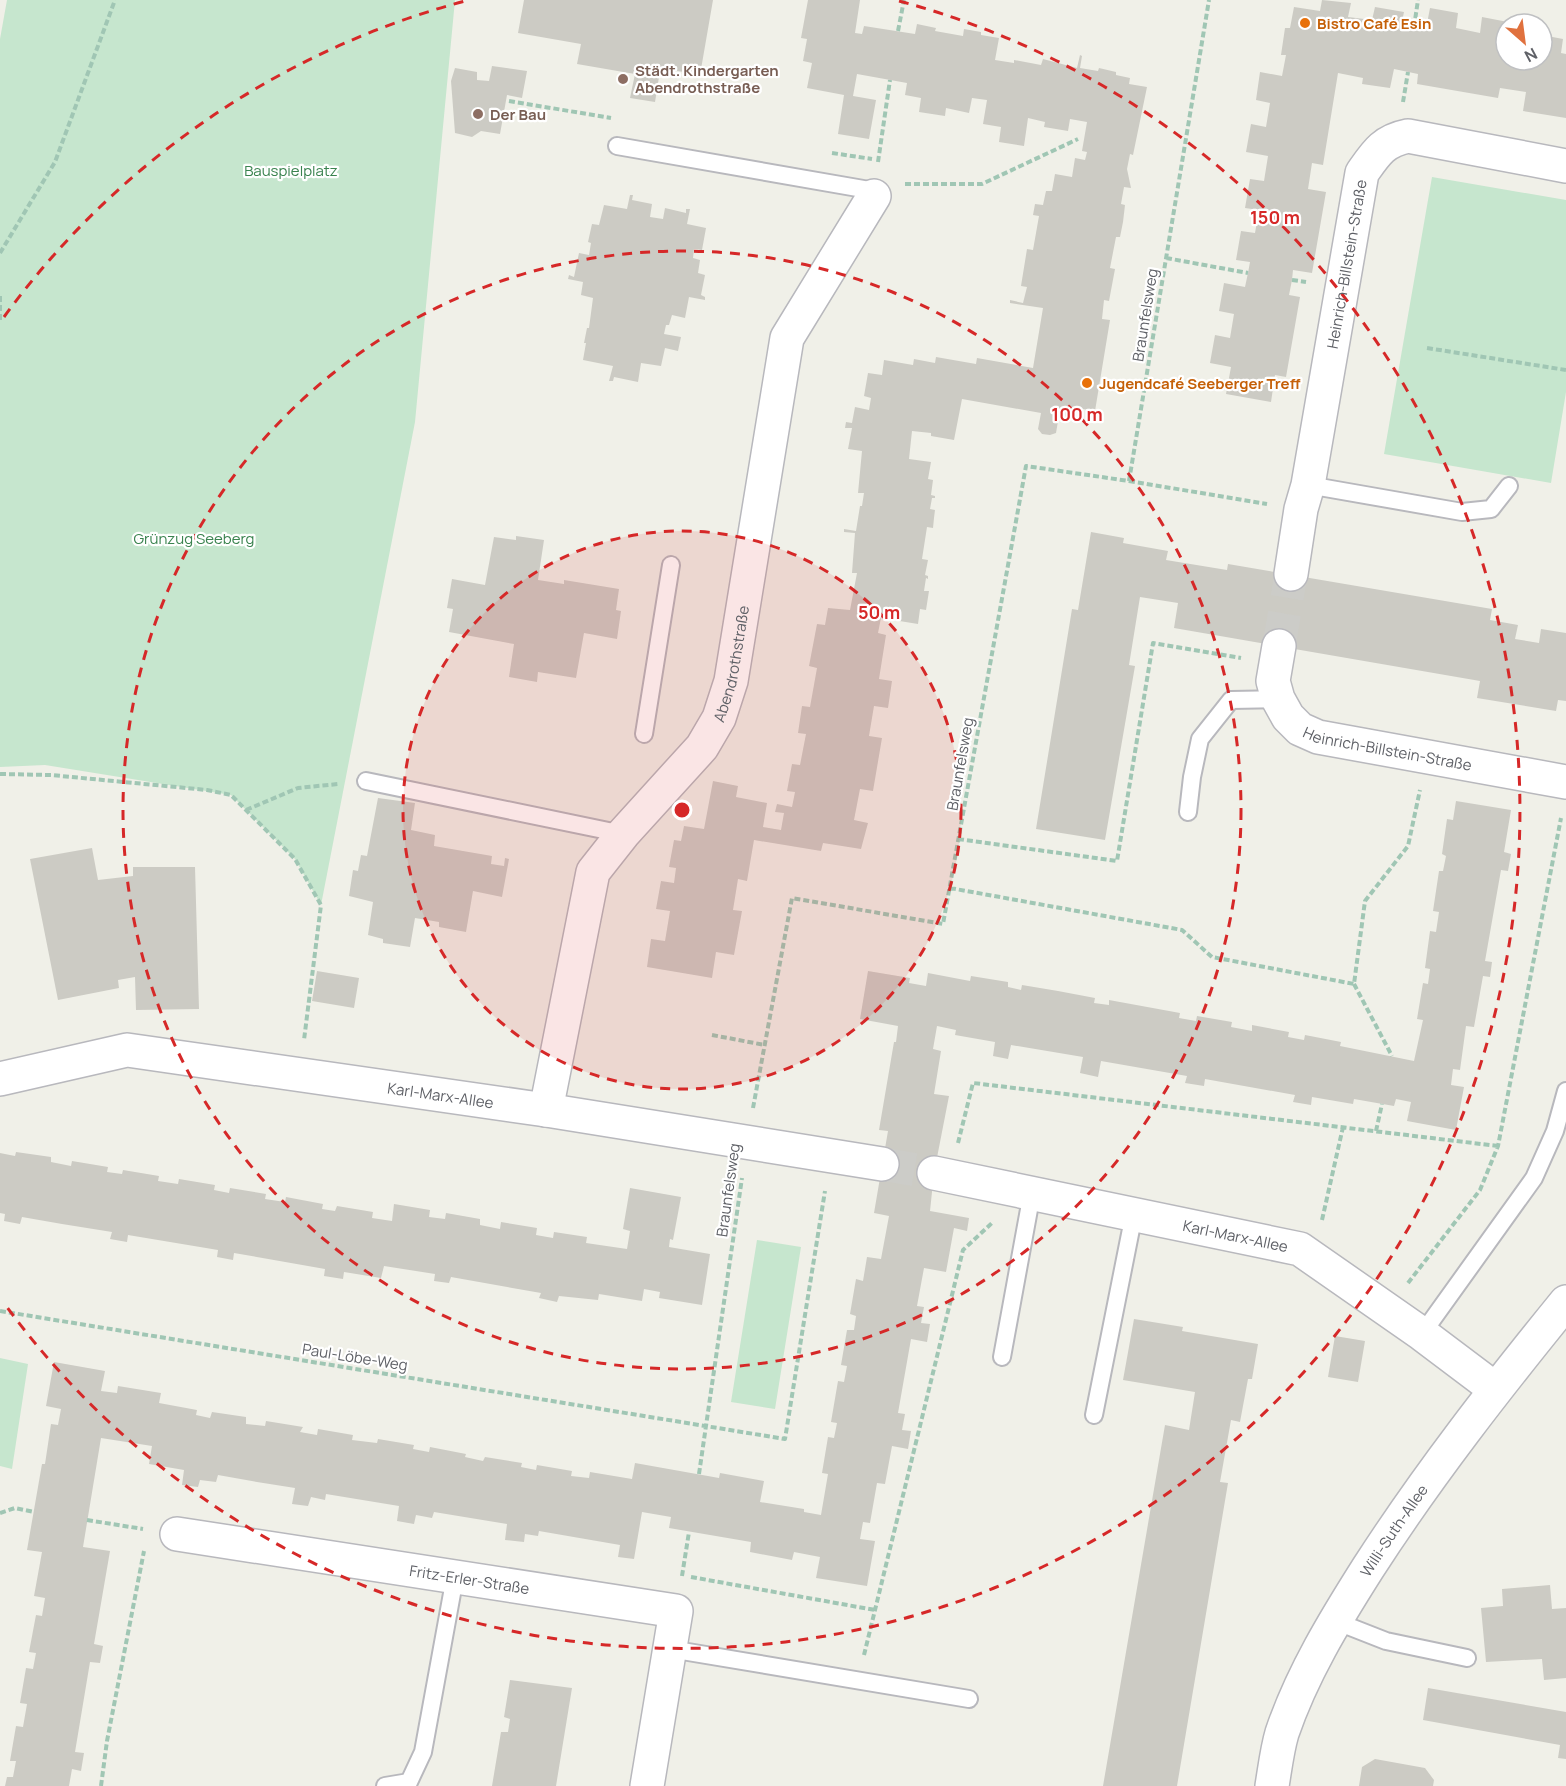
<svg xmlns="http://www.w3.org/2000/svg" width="1566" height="1786" viewBox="0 0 1566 1786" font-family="Manrope,sans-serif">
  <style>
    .green { fill: #c6e6ce }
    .building { fill: #cccbc4 }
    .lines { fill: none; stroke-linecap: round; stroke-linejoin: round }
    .minor-tunnel { stroke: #ccccc8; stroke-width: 33; stroke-dasharray: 33 16; stroke-linecap: butt }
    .service-casing { stroke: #b8b8bd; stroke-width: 20 }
    .minor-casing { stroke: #b8b8bd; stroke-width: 36 }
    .tertiary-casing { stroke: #b8b8bd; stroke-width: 36 }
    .path { stroke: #a0c6b4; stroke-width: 4; stroke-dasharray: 6 3; stroke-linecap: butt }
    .service { stroke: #fff; stroke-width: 16 }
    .minor { stroke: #fff; stroke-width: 33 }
    .tertiary { stroke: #fff; stroke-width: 33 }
    .ring { fill: none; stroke: #d62828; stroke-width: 3; stroke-dasharray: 10 8 }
    .food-dot { fill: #e8710a; stroke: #fff; stroke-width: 2 }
    .education-dot { fill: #8d6e63; stroke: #fff; stroke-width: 2 }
    .labels { text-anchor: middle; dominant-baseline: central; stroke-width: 4.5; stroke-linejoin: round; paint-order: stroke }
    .food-label { font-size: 15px; font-weight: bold; fill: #c56008; stroke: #fff; text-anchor: start }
    .education-label { font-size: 15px; font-weight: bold; fill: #785e54; stroke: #fff; text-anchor: start }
    .park-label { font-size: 15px; fill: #3a834f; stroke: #fff }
    .street-label { font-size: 15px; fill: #5f6167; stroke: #fff }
    .centre { fill: #d62828; stroke: #fff; stroke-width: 3 }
    .ring-label { font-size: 18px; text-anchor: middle; font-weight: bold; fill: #d62828; stroke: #fff; stroke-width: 4.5; stroke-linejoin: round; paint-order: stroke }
  </style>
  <rect width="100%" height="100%" fill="#f0f0e8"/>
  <path class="green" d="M7,0h448l-40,422 -94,483 -26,-46 -64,-64 -186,-30 -45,2v-728z
    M1432,177l134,23v192l-15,91 -167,-29z
    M757,1240l44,7 -26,162 -44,-7z
    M0,1358l28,6 -16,105 -12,-3z"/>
  <path class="building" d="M524,0h189l-13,75 -55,-10 -1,9 15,3 -4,25 -25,-4 5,-24 -58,-10 4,-20 -63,-11z
    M808,0h52l-5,33 7,1 2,-8 51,8 2,-10 19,4 -1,3 28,5 1,-7 17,3v3l18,3 -4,22 19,3v-3l27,5 2,-6 34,9 3,-13 2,1 -2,12 18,3 1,-3 17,4v3l14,3 -1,6 18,3 -14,68 -3,-1 -3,15 4,19 -7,-1 -3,17 4,1 -2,17 -3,15h-4l-6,31 5,1 -6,32 -5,-1 -2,19 8,1 -15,91 -18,-3 -2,11 -16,-4 -3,18 -6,2 -8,-1 -4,-5 3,-16 -79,-14 -8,41 -23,-4v-3l-19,-2 -3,28 22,3 -3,17 5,1 -2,15 4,1v2h-3l-2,11 5,1 -1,8 -1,10 -6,-1 -5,32 6,1 -3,15 3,1v3l-2,-1 -2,13h5l-3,19 -6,-1 -2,15 -37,-6 -3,15 8,2 -7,44 13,2 -4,27 -14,-2 -5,30 13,2 -9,53 -13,-2 -6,31 14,3 -7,26 -38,-6 -2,8 -67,-11 -7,41 -9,-2 -5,31 9,1 -8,44 -18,-3 -4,26 -65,-11 4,-28 14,2 5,-30 -14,-2 5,-28 13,2 2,-15 -7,-1 5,-27 7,1 3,-15 20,3 9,-48 25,5 -2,11 31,6 -4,24 18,3 3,-17 -9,-1 2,-8 15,3 3,-15 -8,-1 5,-27 8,1 6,-31 -8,-1 4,-27 8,1 7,-39 -8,-2 8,-42 8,1 3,-17 22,2 7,-37h-5l3,-40 -11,-1v-3l12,2 4,-25h2l2,-13h-6l4,-42 -14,-2 4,-21h-7l1,-6 6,1 3,-16 14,3 2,-12 -7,-2 4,-23 14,2 2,-15 29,5 1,-6 21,4 1,-6 40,7 1,-6 56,10 10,-60 -33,-5v-3l13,3 4,-16 -6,-1 6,-37 6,1 6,-34 -6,-1 2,-11 8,1 3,-14h6l3,-17 17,3 3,-19 10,2 2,-8 -5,-1 5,-29 -17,-3 -2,12 -24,-4 1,-5 -17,-4 -4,28 -25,-4 2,-15 -18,-3 4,-24 -15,-2 -3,15 -23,-5 -1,8 -26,-4 2,-14 -16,-3 2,-12 -50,-9 -4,22 23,4 -7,39 -31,-5 6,-39 -37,-7 5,-25 -9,-2 4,-22 -6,-1z
    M1322,0l29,3 -3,14 24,3 3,-13 29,5 -3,14 25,3 4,-21 28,5 -2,15 24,5 2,-16 31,6 -7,1v36h36v-25l21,4 -2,14 5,1v64l-43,-7 3,-19 -26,-4 -2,10 -81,-14 1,-10 -24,-5 -4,19 -28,-4 1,-6 -25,-5 -15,92 -11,-2 -4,26 18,3 -14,81 -19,-3 -1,10 -3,15 11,2 -14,80 -11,-2 -4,27 -45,-8 5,-27 -21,-4 5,-28 15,3 4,-24 -15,-3 5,-28 21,4 3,-14 2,-11 -14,-2 5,-29 14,2 4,-23 -14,-2 5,-29 14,2 4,-25 -22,-4 5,-28 15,3 4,-24 -14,-3 4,-28 22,4 4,-21h-5l4,-27h5l4,-21 26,4z
    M492,66l35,5 -5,27 -15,-3 -7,39 -19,-3 -9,6 -17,-4 -4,-52 4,-13 22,4v8l12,1z
    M630,195h3l-1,5 20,4 -2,13 13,2 2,-11 21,5v-4h4l-3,15 19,4 -4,22 -8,-1 -1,9 7,2 -2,13 7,2 -4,20 4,2v3l-16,-3 -4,21 -13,-3 -3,10h-3l-2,9 17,3 -3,14 -13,-3 -4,18 -20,-3 -3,19 -24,-5 -1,4h-4l4,-15 -30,-6 3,-17h-2l3,-15h2l4,-30 -12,-3 2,-13 -15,-3 1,-4 5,2 5,-24 10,2 2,-12 -3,-1 4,-18 7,1 5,-20 23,4z
    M1091,532l33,6 -1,5 45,8 -2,9 61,10 1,-6 264,45 -2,11 28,5 -3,14 24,4 2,-14 25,4v68l-8,-1 -2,11 -79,-13 3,-17 -306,-53 4,-25 -38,-6 -11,68 6,1 -30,174 -69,-11 36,-220 6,1z
    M516,536l28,4 -6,40 26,4v-4l55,9 -3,21 5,1 -4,28 -33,-6 -8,45 -38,-6 -1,10 -28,-5 5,-33 -65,-12 4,-23 -6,-1 5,-29 33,6 9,-48 22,3z
    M378,798l37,5 -4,27 24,5 -1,11 58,10 -1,8 13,2 1,-8 4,1 -7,38 -29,-6 -7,41 -27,-5v-5l-24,-4 -5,29 -27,-4v-4l-15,-4 5,-33 -24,-6 4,-26 5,1 3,-16 6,1z
    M1456,801l55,9 -7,42 7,2 -3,17 -7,-1 -16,91 7,1 -2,15 -7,-1 -9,51 -8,-1 -6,44 -7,-1 -2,16 13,2 -8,43 -49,-9 4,-19 -15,-3 -2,7 -40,-7 -1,5 -41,-7 -1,8 -18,-3 2,-7 -90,-16 -1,7 -19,-3 2,-7 -86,-15 -3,16 -18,-4 3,-16 -72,-12 -3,14 -15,-3 2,-14 -40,-7 1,-5 -19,-4 -4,23 8,2 -7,43 15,2 -15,77 -4,38 39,7 -2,13 -13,-3 -8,44 -22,-4 -7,38 7,1 -3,16 9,1 -3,18 -16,-3 -13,74 7,1 -3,16 9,1 -3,18 -16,-3 -7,38 -8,-1 -7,40 -7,-1 -3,17 15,2 -8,45 -51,-8 4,-21 -26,-5 -2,8 -42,-8 1,-10 -82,-14 2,-11 -29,-5 -8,47 -16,-2 2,-12 -81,-14 -1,5 -13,-2 -1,8 -19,-2 2,-16 -73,-12 -2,6 -16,-3 -2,9 -17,-3 2,-15 -73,-12 -1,6 -14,-3 -3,9 -16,-2 3,-16 -38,-6 -39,-7 -2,7 -16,-2 -2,7 -16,-2 2,-15 -35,-6 3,-18 -51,-8 -18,109 27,4 -16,93 9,2 -3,17 -10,-1 -15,90 9,1 -3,18 -9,-2 -3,17h-64l2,-9h6l3,-16h-6l6,-35 7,1 4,-23 -7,-1 6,-35 7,1 3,-16 -7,-1 7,-37 6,1 3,-18 -11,-2 8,-44 -15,-2 15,-86h3l6,-40 7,1 3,-16 -15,-3 8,-44 51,9 -4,20 16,2 1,-7 43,7 -2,10 38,7 -1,5 14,3 2,-6 34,5v7l19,2 1,-5 37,6 -3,5 17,3 1,-6 35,6 -1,5 25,3 1,-4 36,6 -1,4 16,3 1,-5 36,7 -1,3 18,4 2,-4 37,6 -1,4 15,3 1,-5 35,6 -1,5 18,2 1,-6 42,7 3,-16 84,15 1,-5 44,8 -4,21 44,7v3l17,3 7,-41 -6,-1 6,-36 6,1 3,-15 -6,-1 7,-41 6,1 3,-16 -6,-1 6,-35h7l2,-14 -6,-2 6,-35 7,2 4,-24 14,2 8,-43 -15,-3 14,-82 -9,-1 15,-88h2l2,-16 -38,-7 8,-48 42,7 -1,5 17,3 2,-13 42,8 1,-5 37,6v5l13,3 1,-5 36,6 37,7 -1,5 15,2v-5l71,13 -1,5 17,3 1,-5 35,6 -1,5 21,4v-6l37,7 -1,5 16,3 1,-5 36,7 -1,4 74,15 9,-41 -6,-1 6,-36 5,1 2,-15 -5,-1 5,-37 6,1 3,-20 -6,-1 6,-40h4l3,-15 -4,-2 5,-35 6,1z
    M92,848l6,32 35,-4v-9h62l4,142 -63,1 -1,-33 -17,3 1,8 -61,12 -28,-141z
    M317,971l42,7 -5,30 -42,-7z
    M16,1152l35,5v5l20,4 1,-5 36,6 -1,5 15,2 1,-4 36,6 -1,5 20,3 1,-5 36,6 -1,5 15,3 1,-5 36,6 -1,5 20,3 1,-5 37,7 -1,5 13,2 2,-5 36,6 -1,6 20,3 2,-17 36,6 -1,7 16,2 1,-6 34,6v6l20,4 1,-7 36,6 -1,7 17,3 1,-6 33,5 -1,6 41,6 3,-18 -7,-2 7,-41 51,9 -8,43 -3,-1 -1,8 41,7 -8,51 -43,-7 1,-6 -16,-3 -2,12 -43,-7 -1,6 -39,-4 -2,6 -18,-4 2,-5 -90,-16 -2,6 -15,-2 1,-7 -51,-8 -3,12 -37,-6 -1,7 -19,-3 1,-7 -91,-16 -1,7 -16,-3 1,-7 -90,-15 -1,7 -17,-3 2,-7 -50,-8 -40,-7 -2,7 -16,-3 1,-7 -5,-1v-60l15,3z
    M1134,1319l49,8 -1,4 76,13 -6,35h-4l-8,43 -9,-2 -11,62 8,1 -51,303h-74l62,-361 24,5 6,-38 -72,-12z
    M1335,1336l30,5 -7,41 -30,-5z
    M1550,1585l2,24 14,-1v70l-22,2 -2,-21 -56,3 -5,-54 22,-2 -1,-17z
    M510,1680l62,8 -16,98h-64l9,-54h7l2,-13 -6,-2z
    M1428,1688l138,24v47l-8,-1 2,-13 -137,-25z
    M1375,1759l50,9 9,12 -1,6h-74l3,-19z"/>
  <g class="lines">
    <path class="minor-tunnel" d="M1279,646l12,-72
      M882,1164l52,9"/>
    <defs>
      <path id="service" d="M617,146l258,45
        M1308,485l154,27 29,-3 18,-23
        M644,734l27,-169
        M366,781l257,53
        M1188,812l4,-35 8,-38 31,-39 47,-1
        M1422,1334l112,-156 21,-47 11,-40
        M1002,1357l30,-164
        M1094,1415l40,-201
        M1335,1621l51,20 81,17
        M670,1649l299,50
        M385,1786l24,-4 14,-30 32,-175"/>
      <g id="minor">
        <path id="s1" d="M1291,574l10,-65 7,-24 54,-312c14,-20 21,-32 46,-37l158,30"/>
        <path id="s2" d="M1279,646l-6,35 5,18 10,18 12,12 18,8 248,45"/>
        <path id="s3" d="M0,1079l127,-29 419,60 336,54"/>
        <path id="s4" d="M546,1110l47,-238 30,-38 79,-87 17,-29 12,-37 56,-343 87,-142"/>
        <path id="s5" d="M934,1173l366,76 122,85 73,55"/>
        <path id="s6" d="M177,1534l499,77 -29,175"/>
      </g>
      <g id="tertiary">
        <path id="s7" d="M1272,1786c3,-18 5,-36 10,-53 20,-59 53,-113 86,-165 60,-93 128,-180 198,-266"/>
      </g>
    </defs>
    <use href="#service" class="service-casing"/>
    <use href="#minor" class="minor-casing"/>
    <use href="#tertiary" class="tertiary-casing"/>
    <path class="path" d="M1414,27l4,-27
      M898,31l6,-31
      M509,101l102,17
      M1403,102l5,-30
      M832,153l40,6
      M878,162l12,-82
      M905,184h77l96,-45
      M0,253l55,-91 60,-162
      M1166,258l82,15
      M1292,280l14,2
      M0,296v27
      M1427,348l139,22
      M1129,481l138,23
      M0,774l51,1 156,15 24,5 64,64 26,46 -17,135
      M246,810l52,-22 40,-4
      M958,839l159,22 36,-218 88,15
      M950,888l232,42 30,27 142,27 11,-83 43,-55 12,-56
      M1354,984l38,72
      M712,1035l53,10
      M753,1108l39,-210 151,26 83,-458 103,15 80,-481
      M1376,1131l6,-27
      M958,1143l15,-60 525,63
      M1322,1220l21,-93
      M1408,1283l72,-93 18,-44 63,-328
      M0,1311l785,128 40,-248
      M699,1474l43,-296
      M0,1513l15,-5 19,4
      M87,1520l56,9
      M682,1576l7,-44
      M691,1577l184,33
      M864,1655l99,-405 30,-28
      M101,1786l6,-45 37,-190"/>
    <use href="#service" class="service"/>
    <use href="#minor" class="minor"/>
    <use href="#tertiary" class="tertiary"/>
  </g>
  <circle cx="682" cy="810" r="279" fill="#d62828" fill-opacity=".12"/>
  <g class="ring">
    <circle cx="682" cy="810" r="279"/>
    <circle cx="682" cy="810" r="559"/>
    <path d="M4 317A838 838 0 0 1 465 1M899 1A838 838 0 1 1 4 1303"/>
  </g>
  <g class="food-dot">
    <circle cx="1305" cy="23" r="6"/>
    <circle cx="1087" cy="383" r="6"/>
  </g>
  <g class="education-dot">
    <circle cx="623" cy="79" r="6"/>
    <circle cx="478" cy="114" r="6"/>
  </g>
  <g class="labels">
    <g class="food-label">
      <text x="1317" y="23">Bistro Café Esin</text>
      <text x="1099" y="383">Jugendcafé Seeberger Treff</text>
    </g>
    <g class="education-label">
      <text x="635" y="70">Städt. Kindergarten<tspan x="635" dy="17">Abendrothstraße</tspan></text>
      <text x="490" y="114">Der Bau</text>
    </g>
    <g class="park-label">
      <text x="291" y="170">Bauspielplatz</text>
      <text x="194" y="538">Grünzug Seeberg</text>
    </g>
    <g class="street-label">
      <text stroke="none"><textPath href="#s1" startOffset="315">Heinrich-Billstein-Straße</textPath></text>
      <text transform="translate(1145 315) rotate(-81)">Braunfelsweg</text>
      <text stroke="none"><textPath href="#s4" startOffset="498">Abendrothstraße</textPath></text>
      <text stroke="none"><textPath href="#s2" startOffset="182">Heinrich-Billstein-Straße</textPath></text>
      <text transform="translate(960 764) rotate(-80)">Braunfelsweg</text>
      <text stroke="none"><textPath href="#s3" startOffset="447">Karl-Marx-Allee</textPath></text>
      <text transform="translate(728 1190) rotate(-82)">Braunfelsweg</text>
      <text stroke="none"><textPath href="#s5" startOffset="308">Karl-Marx-Allee</textPath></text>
      <text transform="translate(355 1357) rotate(9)">Paul-Löbe-Weg</text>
      <text stroke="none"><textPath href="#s7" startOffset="286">Willi-Suth-Allee</textPath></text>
      <text stroke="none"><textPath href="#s6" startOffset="296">Fritz-Erler-Straße</textPath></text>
    </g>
  </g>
  <circle cx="682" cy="810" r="9" class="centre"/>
  <g class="ring-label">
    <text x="1275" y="224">150 m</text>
    <text x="1077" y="421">100 m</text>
    <text x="879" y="619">50 m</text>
  </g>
  <g transform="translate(1524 42) rotate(152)"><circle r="28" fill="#ffffff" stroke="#bfc0c2" stroke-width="1.5"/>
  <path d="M0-4.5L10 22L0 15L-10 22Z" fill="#e0713e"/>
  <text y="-9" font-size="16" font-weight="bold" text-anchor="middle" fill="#5f6167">N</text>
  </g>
</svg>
